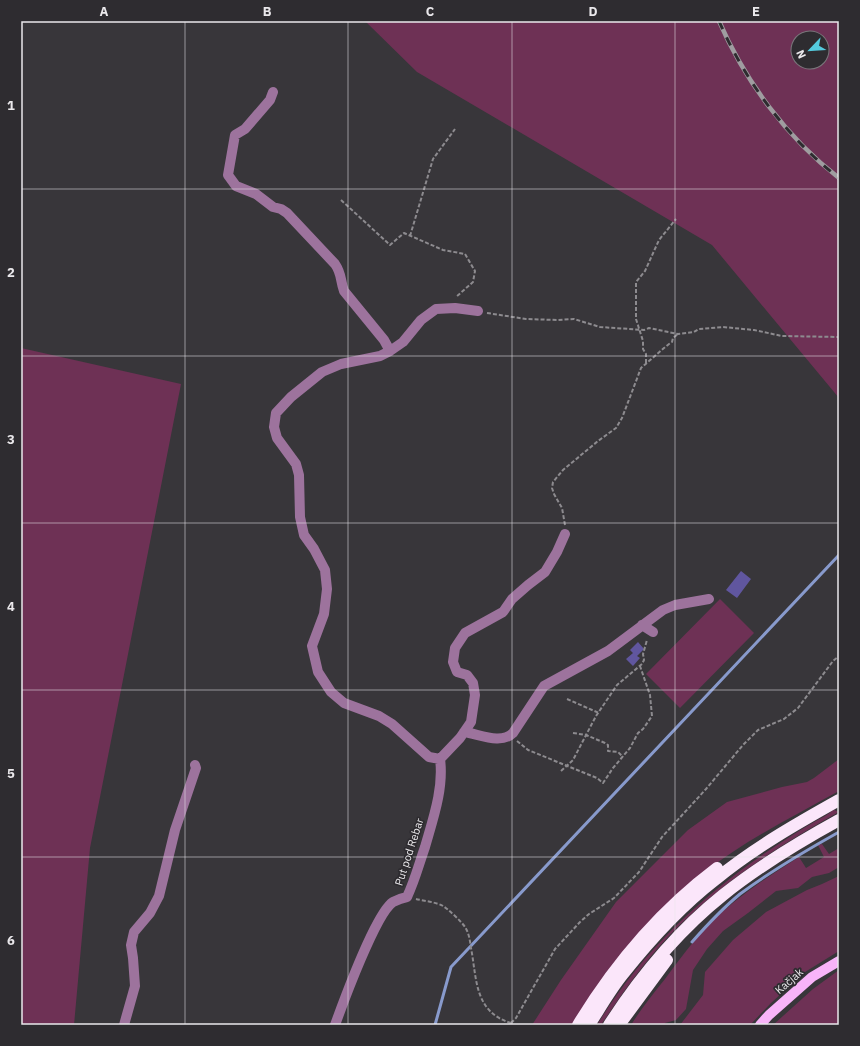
<svg xmlns="http://www.w3.org/2000/svg" width="860" height="1046" viewBox="0 0 860 1046" font-family="'IBM Plex Sans',sans-serif">
  <style>
    .green { fill: #6e3155; fill-rule: evenodd }
    .lines { fill: none; stroke-linecap: round; stroke-linejoin: round }
    .stream { stroke: #889acc; stroke-width: 3 }
    .building { fill: #60569f }
    .path { stroke: #8d8b8f; stroke-width: 2; stroke-dasharray: 4 2; stroke-linecap: butt }
    .minor { stroke: #9d739d; stroke-width: 10 }
    .major { stroke: #f8b4f9; stroke-width: 10 }
    .highway { stroke: #fbe6fa; stroke-width: 12 }
    .rail-casing { stroke: #9f9da0; stroke-width: 4.5 }
    .rail { stroke: #2e2c30; stroke-width: 3; stroke-dasharray: 9; stroke-linecap: butt }
    .grid { fill: none; stroke: #eae8eb; stroke-width: 1; stroke-opacity: 0.55 }
    .labels { text-anchor: middle; dominant-baseline: central; stroke-width: 3.5; stroke-linejoin: round; paint-order: stroke }
    .street-label { font-size: 11px; fill: #eae8eb; stroke: #2e2c30 }
    .neatline { fill: none; stroke: #eae8eb; stroke-width: 1.5 }
    .grid-label { font-size: 13px; text-anchor: middle; font-weight: bold; fill: #eae8eb }
  </style>
  <rect width="100%" height="100%" fill="#38363a"/>
  <path class="green" d="M365,21h474v377l-127,-153 -295,-173zM798,38h24v24h-24z
    M21,348l160,36 -91,464 -16,177h-53z
    M720,599l34,34 -74,75 -34,-34z
    M839,759v32c-47,26 -95,50 -137,83l-128,151h-42l29,-45 55,-78 72,-72 39,-28 55,-15 25,-5 7,-4z
    M834,810l3,1v2c-62,35 -121,73 -170,125 -25,27 -46,57 -66,87h-4c48,-79 116,-140 194,-189 11,-7 22,-14 34,-20 4,-2 6,-5 9,-6z
    M822,844l7,10 10,-6v19l-10,6 -17,4 -14,11 -22,3 -28,22 -25,18 -16,18 -14,21 -7,39 -10,11 -11,3 -1,2h-33c10,-16 22,-31 34,-46 14,-19 28,-38 44,-55 27,-26 58,-47 90,-67l7,11 18,-11 -6,-12z
    M839,876v75l-34,21 -34,31 -21,22h-70l23,-30 2,-23 28,-32 33,-28 41,-22 15,-6z
    M839,970v55h-66l40,-36z"/>
  <g class="lines">
    <path class="stream" d="M692,942c15,-17 31,-34 48,-48 31,-23 65,-43 99,-62
      M435,1025l16,-58 388,-412"/>
  </g>
  <path class="building" d="M741,571l10,8 -14,19 -11,-8z
    M638,642l6,7 -7,7 3,2 -7,8 -7,-7 7,-6 -3,-3z"/>
  <g class="lines">
    <path class="path" d="M341,200l49,45 14,-12 39,17 22,4 10,17 -2,11 -17,15
      M410,236l23,-77 22,-30
      M487,313l39,6 31,1 17,-1 26,8 44,3 5,-2 29,6 16,-2 5,-3 24,-2 31,3 28,6 57,1
      M646,363v-9l-3,-5v-8l-7,-22v-37l9,-11 14,-31 17,-21
      M565,525l-3,-17 -8,-14 -2,-6 1,-6 10,-12 35,-29 18,-13 6,-10 19,-50 23,-20 5,-4 3,-2 1,-4 5,-4
      M567,699l32,14
      M573,733l13,2 19,8 3,2v6l10,1 5,5
      M517,741l11,9 69,28 6,5 10,-15 17,-20 8,-15 5,-4 9,-13 -2,-21 -10,-29
      M561,771l12,-11 23,-44 21,-31 25,-21 2,-4 -1,-6 4,-14
      M416,899c8,2 20,3 27,7 5,3 19,16 22,21 4,6 5,14 6,21 6,31 3,64 40,75l2,2
      M511,1023l5,-5 39,-69 25,-27 9,-8 25,-16 25,-26 23,-35 44,-48 37,-44 15,-15 26,-11 14,-11 35,-47 6,-5"/>
    <path class="minor" d="M273,92l-3,8 -25,29 -10,6 -7,40 8,11 20,8 17,13 8,2 6,4 48,51c7,10 5,16 9,27l40,49 6,11
      M642,625l11,7
      M464,732c15,2 37,13 49,1l31,-47 64,-35 55,-41 12,-5 34,-6
      M440,759l-11,-2 -37,-33 -13,-8 -35,-13 -13,-11 -13,-20 -6,-26 12,-32 3,-25 -2,-19 -11,-21 -10,-14 -4,-18 -1,-42 -3,-11 -19,-26 -3,-11 2,-14 15,-16 31,-25 19,-8 39,-8 10,-5 13,-9 18,-22 15,-11 19,-1 23,3
      M124,1025l11,-39 -2,-28 -2,-13 3,-13 16,-19 9,-17 16,-66 21,-62 -1,-3
      M335,1025c8,-22 41,-112 58,-123 4,-2 9,-4 14,-5 8,-17 12,-33 18,-50 8,-28 19,-59 15,-88l20,-21 11,-16 4,-27 -2,-12 -6,-8 -10,-3 -4,-10 2,-14 10,-15 38,-21 9,-13 16,-14 17,-13 12,-20 8,-18"/>
    <path class="major" d="M760,1025l9,-10 43,-38 27,-16"/>
    <path class="highway" d="M578,1025c37,-61 83,-115 139,-157
      M589,1025c11,-17 21,-35 34,-51 27,-34 58,-68 93,-95 38,-31 80,-55 123,-79
      M609,1025c31,-48 69,-94 114,-130 36,-29 76,-53 116,-75
      M619,1025l48,-65"/>
    <defs>
      <path id="rail" d="M719,21c26,60 68,117 120,157"/>
    </defs>
    <use href="#rail" class="rail-casing"/>
    <use href="#rail" class="rail"/>
  </g>
  <path class="grid" d="M185,21v1004M348,21v1004M512,21v1004M675,21v1004M21,189h818M21,356h818M21,523h818M21,690h818M21,857h818"/>
  <g class="labels">
    <g class="street-label">
      <text transform="translate(409 852) rotate(-72)">Put pod Rebar</text>
      <text transform="translate(789 981) rotate(-41)">Kačjak</text>
    </g>
  </g>
  <rect width="860" height="1046" fill="none" stroke="#2e2c30" stroke-width="44"/>
  <g transform="translate(810 50) rotate(245)"><circle r="19" fill="#2e2c30" stroke="#79777b"/>
  <path d="M0-3L7 15L0 10L-7 15Z" fill="#54cadd"/>
  <text y="-6" font-size="11" font-weight="bold" text-anchor="middle" fill="#eae8eb">N</text>
  </g>
  <rect x="22" y="22" width="816" height="1002" class="neatline"/>
  <g class="grid-label">
    <text x="104" y="16">A</text>
    <text x="267" y="16">B</text>
    <text x="430" y="16">C</text>
    <text x="593" y="16">D</text>
    <text x="756" y="16">E</text>
    <text x="11" y="110">1</text>
    <text x="11" y="277">2</text>
    <text x="11" y="444">3</text>
    <text x="11" y="611">4</text>
    <text x="11" y="778">5</text>
    <text x="11" y="945">6</text>
  </g>
</svg>
